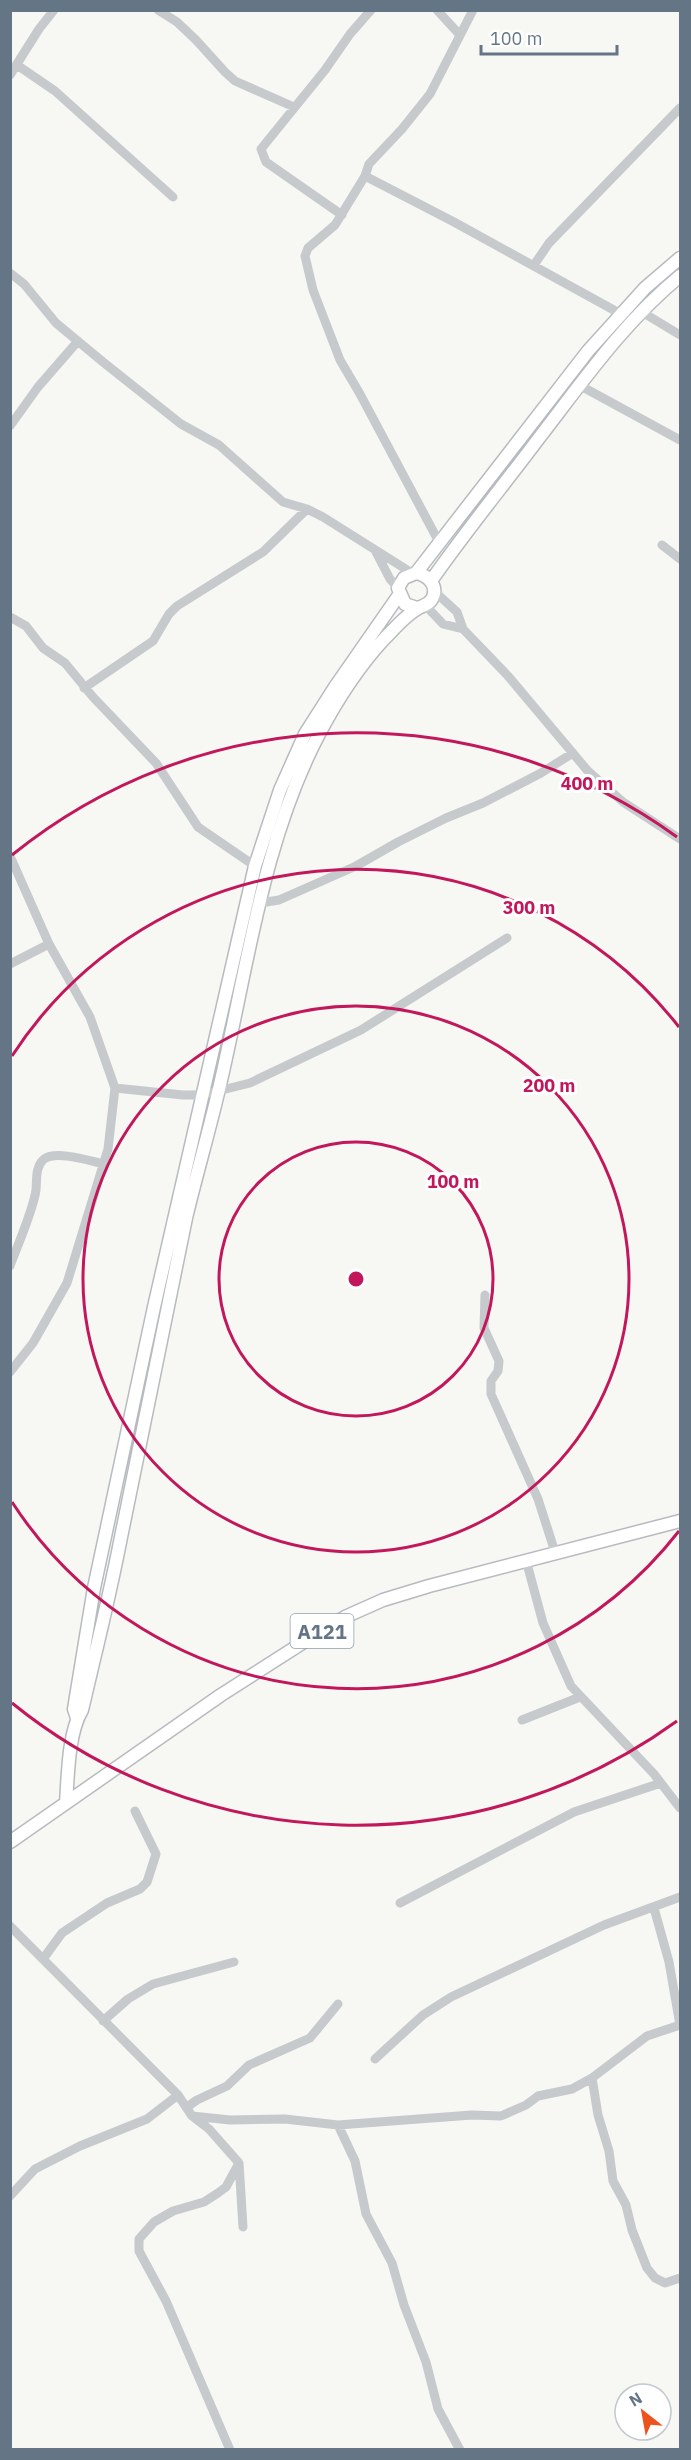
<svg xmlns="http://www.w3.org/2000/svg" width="691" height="2460" viewBox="0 0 691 2460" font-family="'IBM Plex Sans',sans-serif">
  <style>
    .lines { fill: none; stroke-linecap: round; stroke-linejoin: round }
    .major-casing { stroke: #b7bbbf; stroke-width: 15 }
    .minor { stroke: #c6cacd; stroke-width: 9 }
    .major { stroke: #fff; stroke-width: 12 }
    .ring { fill: none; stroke: #c2185b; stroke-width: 3 }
    .labels { text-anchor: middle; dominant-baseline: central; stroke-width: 6; stroke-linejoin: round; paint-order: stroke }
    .shield { fill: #fff; stroke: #929faa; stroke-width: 1.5 }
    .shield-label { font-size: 20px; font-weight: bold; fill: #647686 }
    .centre { fill: #c2185b; stroke: #fff; stroke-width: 3 }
    .ring-label { font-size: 18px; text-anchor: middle; font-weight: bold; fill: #c2185b; stroke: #fff; stroke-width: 6; stroke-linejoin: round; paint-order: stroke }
  </style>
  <rect width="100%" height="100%" fill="#f7f7f3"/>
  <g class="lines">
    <defs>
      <path id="major" d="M416,573l172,-222 57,-63 35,-30
        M431,581c34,-49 72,-95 108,-143 44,-57 85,-116 141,-162
        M77,1718l-3,-9 20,-121 60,-281 101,-441 25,-76 25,-56 30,-47 64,-92
        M66,1803c2,-27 2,-70 16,-93 13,-56 27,-111 38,-168 23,-108 43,-216 66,-324 10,-42 22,-83 32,-125 29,-120 43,-249 101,-359 18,-34 40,-68 66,-96 9,-9 21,-23 32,-29 5,-4 11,-3 15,-10 7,-13 -4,-24 -16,-26l-12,5 -6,10 7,16 12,4
        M10,1842l211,-147 86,-55 40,-24 36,-16 46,-14 251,-65"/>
    </defs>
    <use href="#major" class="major-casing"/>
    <path class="minor" d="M158,10l19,12 19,18 29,32 10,9 59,26
      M437,10l22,24
      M17,65l38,26 118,106
      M10,75l29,-46 15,-19
      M365,176l89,46 167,92
      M342,215l-76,-53 -5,-13 64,-79 25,-36 21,-24
      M534,265l15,-22 131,-135
      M10,273l14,11 32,39 47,39 78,62 38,21 64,57 24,7 16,8 89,56
      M642,312l38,23
      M579,385l101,55
      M10,426l28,-39 40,-46
      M440,544l-80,-150 -20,-34 -27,-70 -8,-34 3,-8 27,-23 30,-49 4,-12 33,-35 28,-35 43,-84
      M662,545l18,14
      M376,552l14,27 8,9
      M434,591l23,21 6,17 45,47 79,94 36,32 57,37
      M425,605l18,19 20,5
      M10,617l16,9 17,22 22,15 28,34 63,66 42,64 57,39
      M84,688l69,-47 16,-27 8,-8 86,-54 44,-43
      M10,856l39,88 41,73 25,71 -7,61 -41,134 -34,60 -23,29
      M260,903l19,-3 77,-34 42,-24 48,-24 37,-15 58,-30 32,-20
      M10,964l39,-20
      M115,1088l68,7h19l48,-12 111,-53 146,-92
      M10,1266c8,-22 23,-55 26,-76 1,-11 -1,-23 8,-31 12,-9 46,2 60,5
      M485,1295l-1,33 15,33 -1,10 -7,10v13l47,105 17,53
      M526,1560l17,63 28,63 83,88 26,34
      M522,1720l58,-23
      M400,1903l174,-91 87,-29
      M654,1908l15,54 11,63
      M10,1926l168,169 14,21 17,13 30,34 4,64
      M43,1959l19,-26 45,-30 33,-14 7,-7 9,-28 -21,-43
      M103,2021l25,-22 25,-15 81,-22
      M375,2059l48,-44 28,-18 153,-72 76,-28
      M592,2078l6,37 11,36 4,30 13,24 6,25 15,38 8,10 10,5 15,-5
      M187,2107l10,-7 30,-14 22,-21 61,-27 28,-34
      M192,2116l38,4 55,-1 53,6 134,-10 29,1 25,-11 12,-9 34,-7 20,-11 55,-42 33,-11
      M338,2125l17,36 11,53 26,49 12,42 22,57 12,47 22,41
      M10,2196l25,-27 45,-23 67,-27 31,-24
      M230,2450l-64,-149 -27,-50v-12l15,-17 19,-11 31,-9 14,-9 8,-6 12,-22"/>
    <use href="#major" class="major"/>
  </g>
  <g class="ring">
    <circle cx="356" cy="1279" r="137"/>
    <circle cx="356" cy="1279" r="273"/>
    <path d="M679 1531A410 410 0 0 1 12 1502M12 1056A410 410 0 0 1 679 1027"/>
    <path d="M677 1721A546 546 0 0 1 12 1703M12 855A546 546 0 0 1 677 837"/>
  </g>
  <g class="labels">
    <rect class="shield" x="290.5" y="1614" width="63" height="34" rx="4.5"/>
    <g class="shield-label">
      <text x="322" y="1631">A121</text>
    </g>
  </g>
  <circle cx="356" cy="1279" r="9" class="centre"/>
  <g class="ring-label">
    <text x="587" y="790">400 m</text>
    <text x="529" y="914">300 m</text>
    <text x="549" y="1092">200 m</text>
    <text x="453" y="1188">100 m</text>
  </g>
  <rect width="691" height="2460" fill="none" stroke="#647686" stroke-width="24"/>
  <g transform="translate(643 2412) rotate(329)"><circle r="28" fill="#ffffff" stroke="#c1c8cf" stroke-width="1.5"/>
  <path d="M0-4.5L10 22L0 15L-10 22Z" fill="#ec541e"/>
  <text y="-9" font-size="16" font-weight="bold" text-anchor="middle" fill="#647686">N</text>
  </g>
  <path d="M481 45v9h136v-9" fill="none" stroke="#647686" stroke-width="3"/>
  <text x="490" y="45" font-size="18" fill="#647686" stroke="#ffffff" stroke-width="4.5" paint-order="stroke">100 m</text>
</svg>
